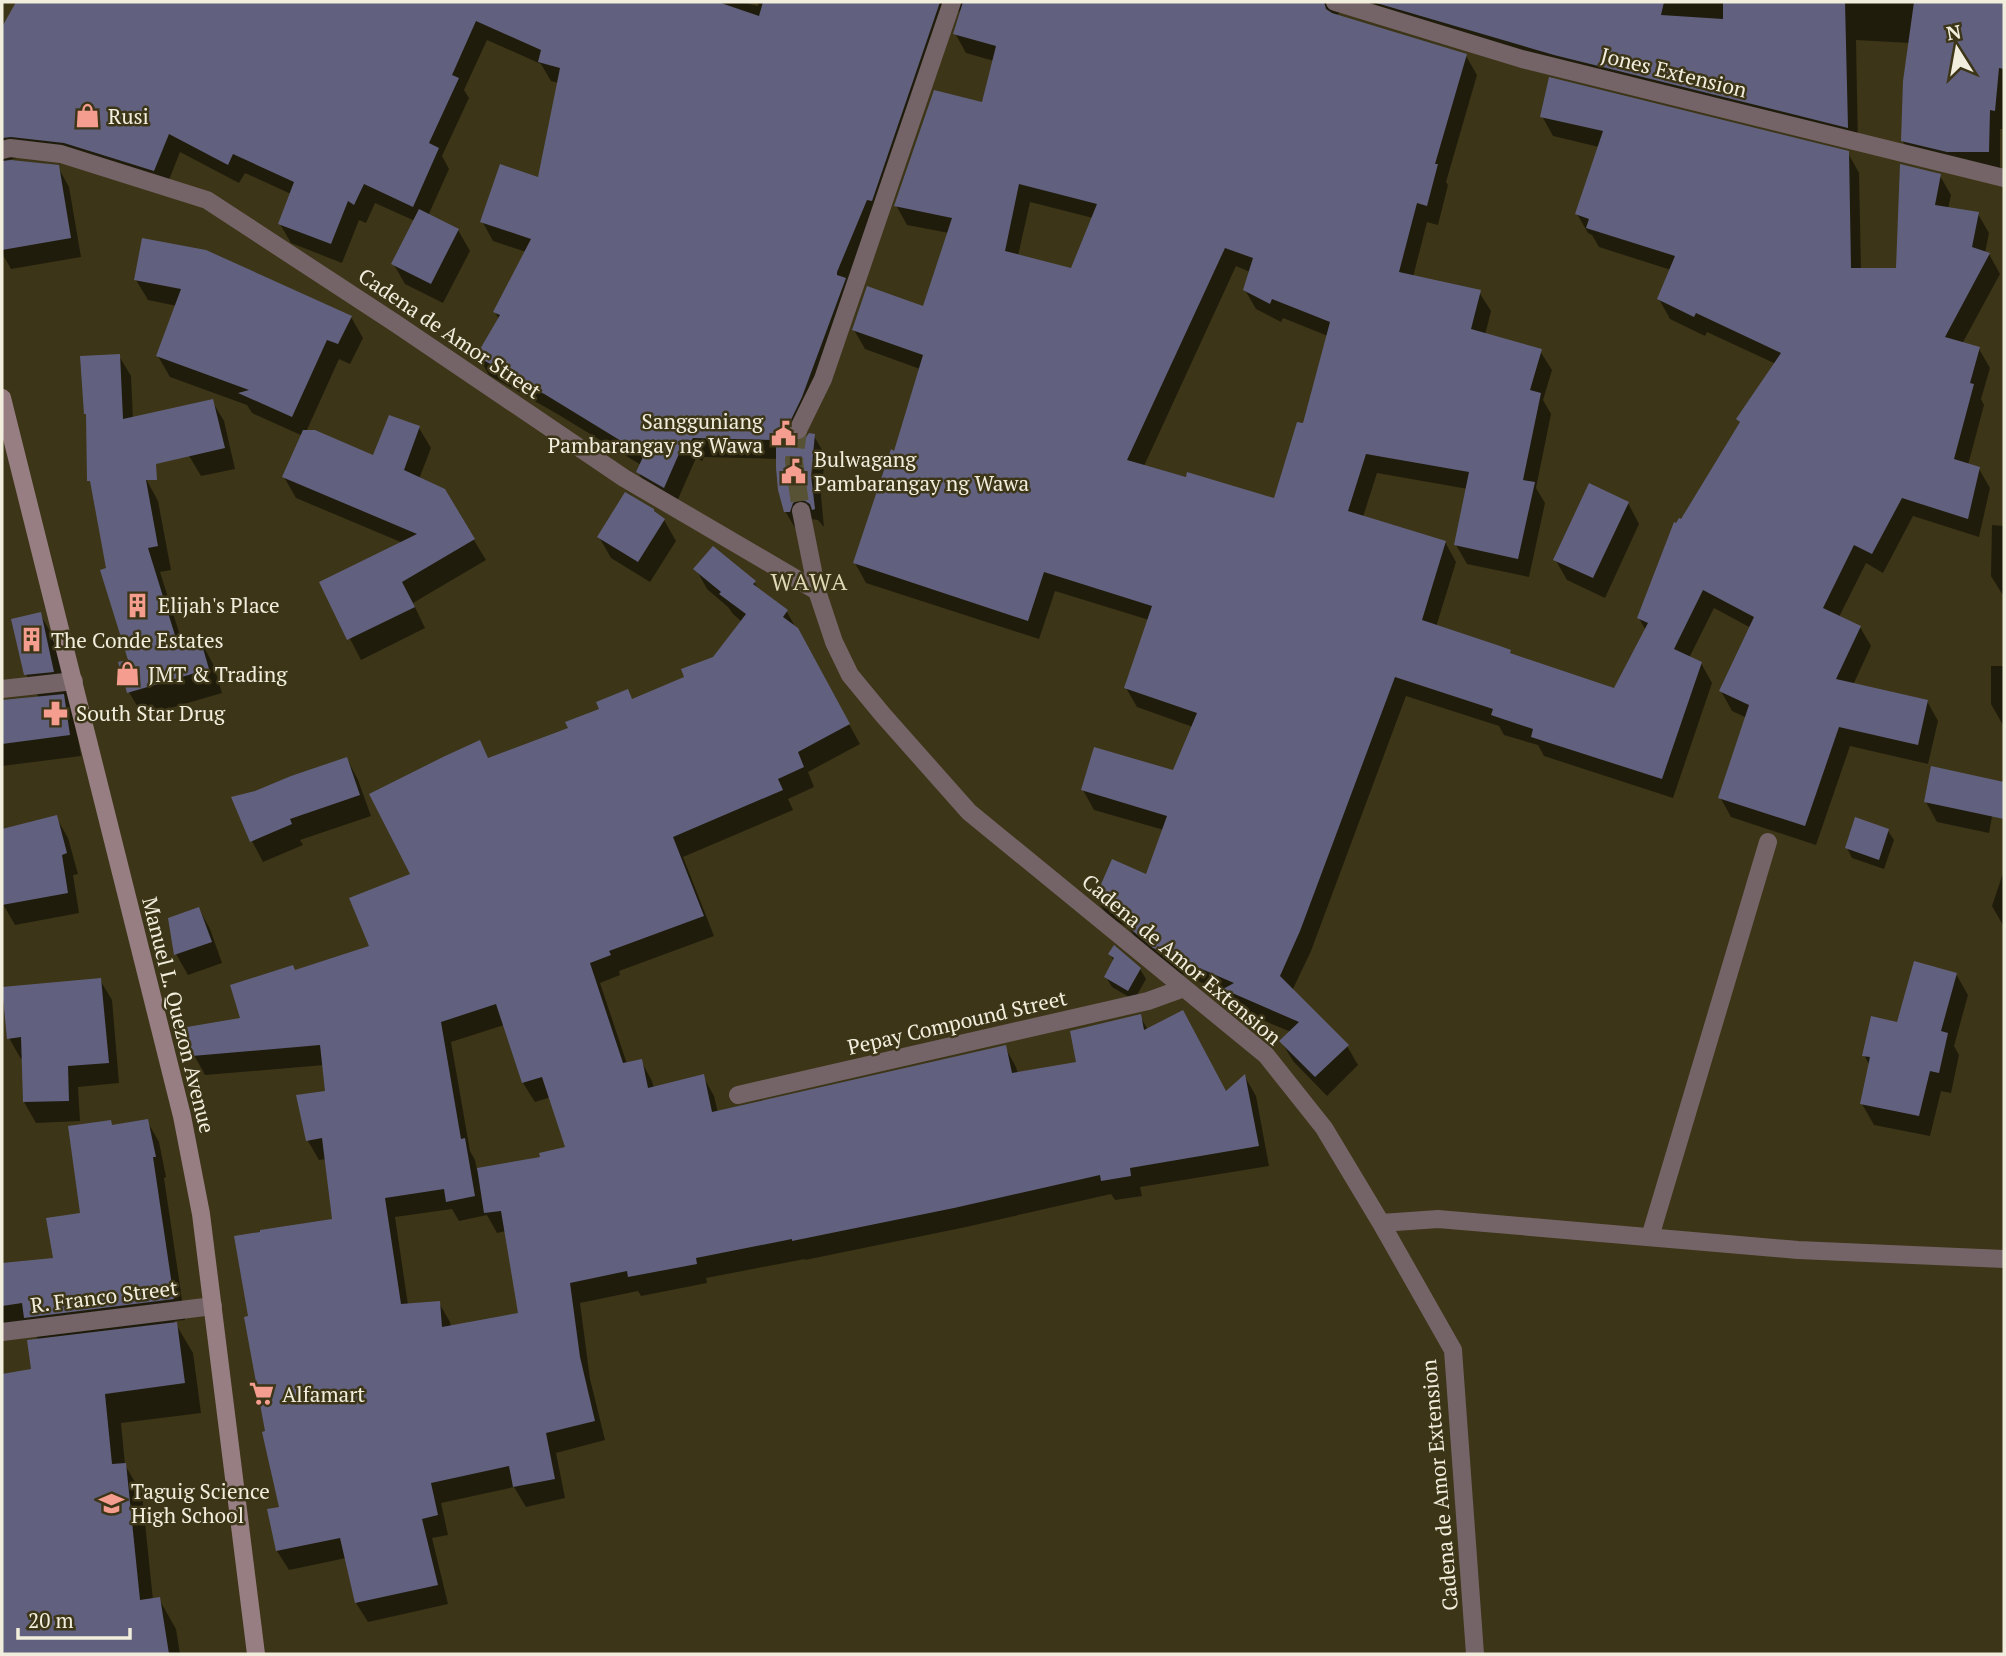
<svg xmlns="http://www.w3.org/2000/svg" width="2006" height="1656" viewBox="0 0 2006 1656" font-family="'PT Serif',serif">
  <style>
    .shadow { fill: #0007; fill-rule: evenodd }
    .building { fill: #61617f; fill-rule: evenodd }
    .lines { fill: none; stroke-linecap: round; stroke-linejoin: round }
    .street-tunnel { stroke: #575135; stroke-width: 18; stroke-dasharray: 18 9; stroke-linecap: butt }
    .street { stroke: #746467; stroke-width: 18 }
    .secondary { stroke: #977e83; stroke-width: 18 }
    .labels { text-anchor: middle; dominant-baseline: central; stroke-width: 5; stroke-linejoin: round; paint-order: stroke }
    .street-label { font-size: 21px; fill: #f2eedd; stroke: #3c3517 }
    .poi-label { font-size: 21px; fill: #f2eedd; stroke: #3c3517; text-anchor: start }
    .quarter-label { font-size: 24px; letter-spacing: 2px; fill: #e0d8b5; stroke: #3c3517 }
  </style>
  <rect width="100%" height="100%" fill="#3c3517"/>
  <path class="shadow" d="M19,2h722l17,4 1,-4h1245v127h-4v43l-86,-12 -12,-20 8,-97 -54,-3 2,106 -508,-136 -11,3 -3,3 130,40 11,19 -31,107 2,3 -10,40 -11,-3 -14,55 66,15 12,19 -6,24 55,16 12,19 -9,30 8,14 -15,74 9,15 -16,74 -62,-13 -11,-19 12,-56 -91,-16 -14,44 82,25 11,20 -20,65 74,25 2,4 103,34 31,-59 -7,-13 43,-97 59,-97 -3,-5 38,-55 -69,-32 -2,4 -35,-17 -11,-20 12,-29 -72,-23 -7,-12 -4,-2 -11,-19 22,-67 -46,-11 -11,-20 306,37 11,20 2,97h36l43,-94 11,19 -3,14 30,5 11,19 -4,20 4,1 11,20 -38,70 17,5 11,19 -9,31 3,6 -16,60 11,4 11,19 -11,49 -66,-21 -30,57 -17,-10 -27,54 21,10 11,19 -18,39 74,16 11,20 -10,43 -78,-18 -34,99 -85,-28 -11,-20 27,-79 -15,-7 -11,-20 30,-63 -37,-20 -25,50 12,5 11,20 -39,115 -129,-42 -6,-11 -34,-10 -5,-9 -93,-30 -95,255 -19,40 55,55 11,19 -31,31 -34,-35 -12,-20 10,-9 -55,-23 -8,-15 -62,-27 -26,-21 -11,-19 -21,-9 -11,-20 50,-22 17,-46 -70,-20 -11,-20 91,-18 19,-45 -56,-20 -11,-19 23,-68 -94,-29 -16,48 -173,-56 -11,-20 40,-110 25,-84 -55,-20 -11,-19 70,-22 25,-75 -42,-8 -11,-20 87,-101 11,-43 -28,-8 -11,-20 9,-26 -12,11 -140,399 -12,25 5,-1 9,-5 11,19 -4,41 3,31 -6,-7 -7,-1 -14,12 -12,-20 -7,-52 -74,-2 -2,4 -6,-3 -21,48 -26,-15 -11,-19 3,-7 -82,-50 -70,-40 -11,-19 21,-37 -4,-7 31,-60 -33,-11 -11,-20 57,-41 20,-97 -8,-2 -10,-17 -54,-24 -23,50 5,8 -27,58 7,13 -21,47 30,14 12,21 -27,52 -38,-19 -12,-21 22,-42 -40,-18 -9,20 -7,-3 -17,43 -51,-20 -11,-19 11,-30 -46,-21 -6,10 -59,-31 -15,38 -90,-28 -52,-6 -17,5 52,6 11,20 12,70 -70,12 -9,-16v-223zM1030,202l63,16 -21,52 -54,-14zM1236,266l14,6 -5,18 11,19 25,13 2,-4 45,18 -24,90 -29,74 -131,-34zM811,459h3l-3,25h-3z
    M136,280l215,37 12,21 -13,26 -11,-5 -33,73 68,25 45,-29 12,20 -12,31 25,12 42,69 -73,43 12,25 -64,32 -40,-77 82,-40 -107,-45 -12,-21 19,-41 -51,-23 -5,-8 -77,-28 -12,-21 19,-50 -29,-6z
    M119,356l12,20 2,43 79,-18 12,20 11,48 -34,7 -13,-22 -100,-36 -2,-4z
    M145,477l13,24 13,69 -11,2 23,73 17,-5 13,24 9,29 -79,23 -14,-24 1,-31 -22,-92z
    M1628,503l11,21 -34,74 -38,-18 -12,-21z
    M664,520l12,21 -26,41 -39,-24 -12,-21z
    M1992,525l12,1v71l-13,-21z
    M696,569l58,13 5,9 28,21 73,132 -52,28 6,15 -26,12 5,11 -110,47 31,79 -95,35 1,4 -20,8 27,81 14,-3 11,20 2,7 49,-12 11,20 4,17 287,-66 11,20 2,7 60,-11 62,-47 8,14 78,63 19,-16 11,19 13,70 -129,21 2,9 -27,4 -4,-6 -145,33 -161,33v-1l-99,19 1,5 -66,13 -3,-5 -58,12 10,76 15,61 -49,13 9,45 -39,9 -12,-20 -73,16 7,32 -16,3 16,66 -80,18 -12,-19 -10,-45 -57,12 -12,-19 -8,-40 12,-3 -14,-75 -17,-116 84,-97 -7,-61 -8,1 -11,-19 19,-48 -3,-28 -119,10 -11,-20 49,-36 52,-48 77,-24 41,-72 76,-115 81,-30 116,-52 28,-20 28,-36 -9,-8 -5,-7 -21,-18zM504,1025l19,58 12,19 16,-5 16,52 -25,10 -65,11 -2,-10 -5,-9 -19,-109zM452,1209l7,12 28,-6 10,18 9,-2 14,84 -69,12 -1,-5 -11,-19 -31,2 -13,-88z
    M40,614l24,41 17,101 -79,10v-64l37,-4 -13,-24z
    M1991,666h13v61l-13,-23z
    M347,759l11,21 13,36 -71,24 3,5 -40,17 -11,-21 4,-49z
    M1995,800l-6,33 -52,-11 -11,-20z
    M56,817l12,21 10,36 -5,1 6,38 -64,12 -12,-21 -1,-4v-69z
    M1888,831l6,9 -10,29 -32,-11 -5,-10z
    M2004,870v57l-12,-21z
    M199,909l11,20 12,34 -34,12 -12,-21z
    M1110,954l30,15 6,10 -12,21 -22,-13 -6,-10 8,-16z
    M1956,974l12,21 -14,51 5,9 -8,38 -10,-2 -11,45 -56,-11 -12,-21 8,-38 -6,-11z
    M100,980l12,20 7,83 -41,4 2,34 -44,2 -12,-21 -1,-43h-2l-12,-21z
    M147,1121l12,21 7,35 -2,1 21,142 -11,1 19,32 8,60 -80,10 4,42 17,29 11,106 6,-1 17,30 4,25h-178v-279l31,-4 6,-30 -10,-17 -27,1v-60l53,-5 27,-46 28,-92 3,5z
    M486,1653v1h-50z"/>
  <path class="building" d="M16,2h702l41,14 4,-14h177l-68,199 -5,-1 -30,72v3l9,3 -44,119 -14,29v10l6,4h10l5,-7 6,1 -4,41 4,34 -3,1 -2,-6 -5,-3 -6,-1 -6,3 -3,9h-6l-6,-22 -2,-22v-28l-83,-2 -3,4 -5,-2 -21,48 -28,-16 8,-17 -98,-60 -70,-39 24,-41 -7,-3 38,-73 -51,-17 20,-58 38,13 22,-109 -22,-6 3,-12 -65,-29 -24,54 7,3 -30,65 10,5 -26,59 -49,-23 -10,21 -6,-4 -17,43 -53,-20 16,-42 -61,-28 -5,11 -59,-31 -15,37 -90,-28 -53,-6 -9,1v-111z
    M963,2h361l2,7 6,4 135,41 -32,110h3l-11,42 -10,-3 -18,69 82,18 -10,39 71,20 -12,41 11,3 -18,87 12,2 -17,77 -64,-14 15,-73 -103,-18 -18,57 98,30 -24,79 78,26 11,4 -1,3 104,35 34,-65 -11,-5 37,-96 2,1 3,-5 2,1 59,-97 -4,-3 45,-66 -85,-40 -2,4 -37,-18 18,-43 -89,-28 3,-9 -14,-5 28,-83 -63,-14 9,-40 300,74 2,117h45l4,-104 41,10 -6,31 44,7 -7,35 18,6 -45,84 35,10 -10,36 4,1 -20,75 26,8 -12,52 -66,-21 -30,56 -18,-9 -31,63 38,18 -25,53 92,21 -10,45 -79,-18 -34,99 -87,-28 31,-93 -30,-14 35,-74 -51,-27 -29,59 28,13 -40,117 -131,-42 2,-8 -42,-14 2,-6 -98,-32 -95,254 -20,45 69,69 -34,32 -36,-36 20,-19 -76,-33 11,-6 -81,-35 -26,-22 7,-10 -39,-18 17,-39 34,15 21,-58 -86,-26 13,-43 79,23 24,-57 -73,-25 28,-82 -108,-34 -16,49 -175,-58 38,-114 3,2 29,-96 -71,-25 15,-44 56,20 29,-88 -58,-12 40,-116 48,12 14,-56 -43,-12zM1019,184l78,20 -26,64 -66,-17zM1225,248l28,10 -10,32 27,14 2,-5 58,23 -27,101 -6,-1 -23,76 -87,-26 -1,5 -59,-17z
    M1373,2h291l-3,13 62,4v-17h122l3,126 -294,-73z
    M1914,2h90v67l-5,-1 -4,43 -5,-1 -1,42h-42l-46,-11 2,-60z
    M11,160l48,5 12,73 -69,12v-89z
    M419,209l40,20 -28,55 -40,-20z
    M142,238l64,12 146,66 -14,28 -11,-4 -35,77 -54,-24 11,-3 -93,-34 25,-67 -47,-9z
    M120,354l3,65 90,-20 12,49 -69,16 1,16h-11l12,66 -10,2 30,97 22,-7 9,31 -82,24 -9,-31 10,-2 -28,-90 6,-2 -16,-87h-3l-1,-67h-2l-4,-58z
    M389,415l31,11 -16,44 41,19 30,50 -73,43 13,25 -68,33 -28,-58 98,-48 -135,-57 21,-47h12l58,25z
    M1589,483l40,19 -36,76 -40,-18z
    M625,492l29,17v2l11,8 -27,43 -41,-25z
    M713,546l43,35 -3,3 35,26 -5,7 15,11 52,96 -52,28 6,15 -26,12 5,11 -110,47 31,79 -95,35 2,4 -21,8 33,100 19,-4 6,29 56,-14 8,38 294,-67 6,28 64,-11 -6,-31 71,-17 3,16 39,-20 43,81 19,-17 14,72 -129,22 1,8 -30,5 -1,-6 -146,33 -162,33v-2l-96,19 1,6 -69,13 -1,-6 -57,12 10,74 15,64 -49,12 9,46 -42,8 -4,-21 -78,17 7,32 -16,4 16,66 -83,18 -15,-65 -64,13 -9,-42 12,-2 -17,-75 3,-1 -21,-114 4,-1 -14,-80 26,-4v-2l72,-11 -10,-81 -16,3 -10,-46 29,-4 -5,-46 -128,11 -5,-29 53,-9 -10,-33 63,-20 2,5 74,-24 -20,-48 61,-24 -41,-80 76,-38 35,-16 8,18 80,-30 -3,-6 34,-13 -3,-7 32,-13 4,10 52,-22 -3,-8 32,-12 33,-43 -27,-20 2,-2 -28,-23zM496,1004l26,79 20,-6 23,70 -26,6 1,4 -63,11 7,45 17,-2 17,102 -76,14 -2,-26 -39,3 -16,-106 59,-9 2,13 29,-6 -10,-58 -4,1 -20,-117z
    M41,612l13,60 -30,3 -13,-56z
    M64,694l6,41 -68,9v-44z
    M347,757l13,38 -70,24 2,5 -42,18 -19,-45 24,-6 36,-15z
    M1931,766l73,16v37l-80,-17z
    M57,815l10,38 -5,2 6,38 -66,12v-76z
    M1855,817l34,12 -10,31 -34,-12z
    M199,907l13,35 -38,13 -6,-37z
    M1114,945l27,23 -13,23 -24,-14 10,-19 -6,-4z
    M1914,961l43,12 -16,58 7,2 -9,40 -9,-2 -11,45 -59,-12 10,-47 -8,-1 9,-40 26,6z
    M101,978l8,85 -41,3 1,35 -46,1 -2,-65 -14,2 -5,-52z
    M148,1119l8,38h-3l21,142 -150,19 -2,-15 -20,3v-43l51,-5 -7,-40 34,-5 -12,-87 43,-6 1,5z
    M177,1322l8,61 -80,11 7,70 14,-1 14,137 20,-3 9,57h-167v-280l29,-5 -4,-29z"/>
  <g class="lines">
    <path class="street-tunnel" d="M798,430l-4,31 7,50"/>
    <path class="street" d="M1335,2l187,57 482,119
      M2,150l8,-2 51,6 146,46 188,123 229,155 193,113
      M798,430l25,-51 129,-377
      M801,511l16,80 17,51 16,33 33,40 86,97 297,243 58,73 57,95 72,127 22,304
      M2,689l72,-8
      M738,1095l410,-94 36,-13
      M1381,1223l57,-4 360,31 206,9
      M1650,1237l118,-395
      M2,1332l211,-26"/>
    <path class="secondary" d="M2,398l180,718 19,98 55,440"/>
  </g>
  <defs>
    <symbol id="shop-bare" viewBox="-9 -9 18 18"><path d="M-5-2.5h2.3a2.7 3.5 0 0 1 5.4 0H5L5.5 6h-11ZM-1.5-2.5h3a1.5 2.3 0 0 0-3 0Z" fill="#f59d8f" stroke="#3c3517" stroke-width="2.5" paint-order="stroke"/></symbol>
    <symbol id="civic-bare" viewBox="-9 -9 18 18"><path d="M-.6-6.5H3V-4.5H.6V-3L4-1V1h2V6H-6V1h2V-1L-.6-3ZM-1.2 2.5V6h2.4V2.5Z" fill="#f59d8f" stroke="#3c3517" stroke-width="2.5" paint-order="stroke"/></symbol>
    <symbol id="building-bare" viewBox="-9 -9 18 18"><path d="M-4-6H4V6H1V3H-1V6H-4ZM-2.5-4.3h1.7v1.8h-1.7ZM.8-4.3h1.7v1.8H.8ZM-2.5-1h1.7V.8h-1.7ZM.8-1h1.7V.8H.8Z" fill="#f59d8f" stroke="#3c3517" stroke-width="2.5" paint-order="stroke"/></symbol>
    <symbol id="pharmacy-bare" viewBox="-9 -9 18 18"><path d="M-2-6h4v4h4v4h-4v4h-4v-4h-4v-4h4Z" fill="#f59d8f" stroke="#3c3517" stroke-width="2.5" paint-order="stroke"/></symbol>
    <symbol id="supermarket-bare" viewBox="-9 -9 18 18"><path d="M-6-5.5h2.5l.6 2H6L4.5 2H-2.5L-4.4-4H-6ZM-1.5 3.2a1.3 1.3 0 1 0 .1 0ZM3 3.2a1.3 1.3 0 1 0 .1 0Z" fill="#f59d8f" stroke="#3c3517" stroke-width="2.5" paint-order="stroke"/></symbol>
    <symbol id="school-bare" viewBox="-9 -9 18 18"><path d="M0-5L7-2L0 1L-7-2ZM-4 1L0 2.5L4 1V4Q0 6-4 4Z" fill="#f59d8f" stroke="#3c3517" stroke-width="2.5" paint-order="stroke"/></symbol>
  </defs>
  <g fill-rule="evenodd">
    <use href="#shop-bare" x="70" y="98" width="35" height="35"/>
    <use href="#civic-bare" x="766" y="416" width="35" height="35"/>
    <use href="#civic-bare" x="776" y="454" width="35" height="35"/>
    <use href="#building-bare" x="120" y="588" width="35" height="35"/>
    <use href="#building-bare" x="14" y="622" width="35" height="35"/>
    <use href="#shop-bare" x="110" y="656" width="35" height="35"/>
    <use href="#pharmacy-bare" x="38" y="696" width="35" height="35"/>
    <use href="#supermarket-bare" x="244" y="1376" width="35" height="35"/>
    <use href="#school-bare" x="94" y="1486" width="35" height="35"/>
  </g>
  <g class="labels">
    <g class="street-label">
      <text transform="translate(1674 72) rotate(14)">Jones Extension</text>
      <text transform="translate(450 333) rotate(34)">Cadena de Amor Street</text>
      <text transform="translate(1182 959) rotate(40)">Cadena de Amor Extension</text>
      <text transform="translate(179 1015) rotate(76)">Manuel L. Quezon Avenue</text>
      <text transform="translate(957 1022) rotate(-13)">Pepay Compound Street</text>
      <text transform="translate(104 1296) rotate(-7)">R. Franco Street</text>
      <text transform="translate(1439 1485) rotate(-95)">Cadena de Amor Extension</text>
    </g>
    <g class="poi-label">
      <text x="108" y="116">Rusi</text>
      <text x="763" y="421" text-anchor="end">Sangguniang<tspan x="763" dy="24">Pambarangay ng Wawa</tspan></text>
      <text x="814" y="459">Bulwagang<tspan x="814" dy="24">Pambarangay ng Wawa</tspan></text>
      <text x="158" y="605">Elijah's Place</text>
      <text x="51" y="640">The Conde Estates</text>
      <text x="148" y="674">JMT &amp; Trading</text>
      <text x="76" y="713">South Star Drug</text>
      <text x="282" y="1394">Alfamart</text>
      <text x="131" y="1491">Taguig Science<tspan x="131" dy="24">High School</tspan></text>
    </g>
    <g class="quarter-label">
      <text x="810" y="581">WAWA</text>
    </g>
  </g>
  <rect width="2006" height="1656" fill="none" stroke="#f2eedd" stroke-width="7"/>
  <g transform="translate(1957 49) rotate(349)" stroke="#3c3517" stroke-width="5" paint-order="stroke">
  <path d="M0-5L12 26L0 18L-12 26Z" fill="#f2eedd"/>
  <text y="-10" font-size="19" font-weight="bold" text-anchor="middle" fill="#f2eedd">N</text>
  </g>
  <path d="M18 1628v10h112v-10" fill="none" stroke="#f2eedd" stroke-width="3.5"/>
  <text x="28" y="1628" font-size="21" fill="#f2eedd" stroke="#3c3517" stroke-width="5" paint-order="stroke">20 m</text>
</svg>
